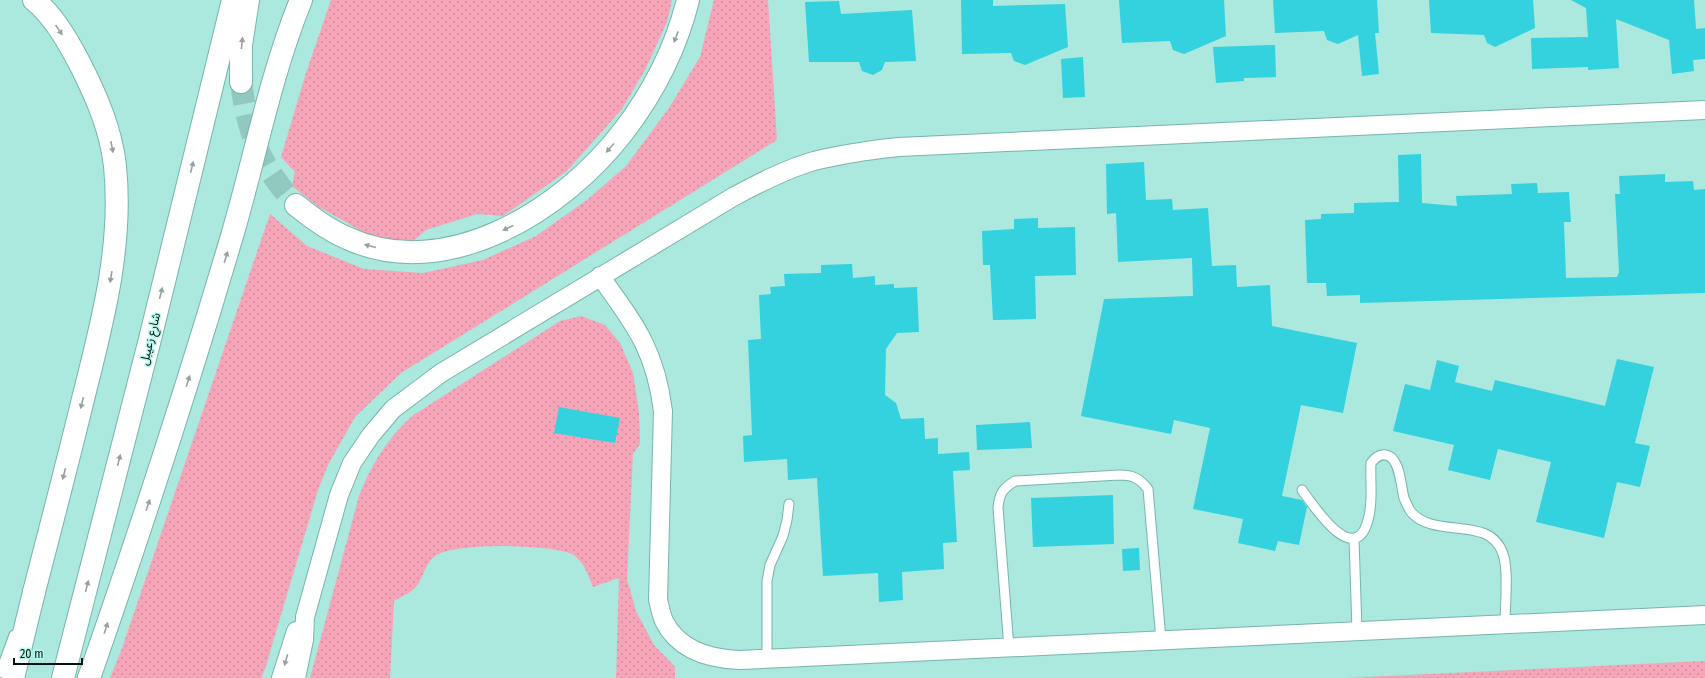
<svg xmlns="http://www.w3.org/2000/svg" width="1705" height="678" viewBox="0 0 1705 678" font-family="'Fira Sans Condensed','Noto Sans Arabic',sans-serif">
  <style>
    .grass { fill: url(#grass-dots) }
    .building { fill: #34d1df }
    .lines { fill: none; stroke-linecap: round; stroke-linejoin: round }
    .trunk-tunnel { stroke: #91c8bf; stroke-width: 22; stroke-dasharray: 22 11; stroke-linecap: butt }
    .service-casing { stroke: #78b4ab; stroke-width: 11 }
    .minor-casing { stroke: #78b4ab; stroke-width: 20 }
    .secondary-casing { stroke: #78b4ab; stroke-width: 24 }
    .trunk-casing { stroke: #78b4ab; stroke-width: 24 }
    .motorway-casing { stroke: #78b4ab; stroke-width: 24 }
    .service { stroke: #fff; stroke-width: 9 }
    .minor { stroke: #fff; stroke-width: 18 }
    .secondary { stroke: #fff; stroke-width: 22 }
    .trunk { stroke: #fff; stroke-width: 22 }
    .motorway { stroke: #fff; stroke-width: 22 }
    .oneway { fill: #99a1a0 }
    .labels { text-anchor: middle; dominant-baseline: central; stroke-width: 3; stroke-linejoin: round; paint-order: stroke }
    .street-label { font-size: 12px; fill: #001411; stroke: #b8f6ec }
  </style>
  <defs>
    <pattern id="grass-dots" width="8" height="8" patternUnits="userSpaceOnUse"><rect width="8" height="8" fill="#f6a5b8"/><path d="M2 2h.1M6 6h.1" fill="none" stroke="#d18d9d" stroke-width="1.8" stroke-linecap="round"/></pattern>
  </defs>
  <rect width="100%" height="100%" fill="#abe8de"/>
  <path class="grass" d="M331,0h341l-5,22 -21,46 -24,41 -55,62 -64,45 -26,-2 -51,16 -15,13 -37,-5 -55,-31 -27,-21 3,-14 -14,-15 25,-84z
    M714,0h54l9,140 -376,233 -46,44 -27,48 -10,25 -53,179 -4,9h-151l11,-27 149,-437 37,32 57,23 59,4 60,-13 53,-24 51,-36 39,-34 43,-58 31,-51z
    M581,316l24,9 15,18 13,30 6,39 1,32 -7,10 -6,125 9,32 18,34 21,22v11h-59l3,-100 -26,9c-5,-12 -9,-26 -21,-33 -20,-10 -122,-12 -138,3 -10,8 -11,23 -19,31 -6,6 -15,9 -21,13l-4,77h-80l49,-182c12,-31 28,-57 53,-80l148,-95z
    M1705,661v17h-360z"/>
  <path class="building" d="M961,0h32v6l72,-2 3,43 -43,18 -11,-4 -3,-8 -49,1z
    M1119,0h105l2,36 -42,18 -11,-4 -3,-9 -48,2z
    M1273,0h104l2,33h-4l4,41 -17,2 -4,-41 -20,9 -11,-4 -3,-9 -49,2z
    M1429,0h104l2,28 -40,19 -8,-4 -3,-8 -53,-2z
    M1571,0h123l2,29 9,-1v31l-12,1 1,11 -22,3 -3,-34 -53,-21 3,49 -31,2v-3l-56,2 -1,-31 57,-1 -2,-29z
    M839,1l2,13 71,-4 4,51 -31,1 -3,8 -9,5 -11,-4 -3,-9h-50l-4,-60z
    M1275,45l1,32 -32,1v3l-28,2 -3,-36z
    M1083,57l2,40 -22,1 -2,-39z
    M1421,154l1,49 35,3 -1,-10 56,-2 -1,-10 26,-1 1,10 31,-1 2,30h-7l2,56 51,-1 2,-5 -4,-78h5l-1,-18 46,-2v8l28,-1 1,9 11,-1v104l-345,10v-8l-33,1 -1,-13h-19l-2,-63 16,-1v-5l33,-1v-10l45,-1 -1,-47z
    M1144,162l2,38 26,-1 1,11 35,-2 4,58 24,-1 1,22 33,-2 2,41 85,17 -14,70 -42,-8 -19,91 20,4 5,7 -8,38 -21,-4 -3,10 -37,-8 5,-24 -50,-10 17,-81 -36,-8 -3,14 -90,-18 23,-117 89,-3 -1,-38 -74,4 -2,-49 -9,1 -1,-50z
    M1038,218v10l37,-1 1,48 -41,1 1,43 -43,1 -3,-55h-7l-1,-34 32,-2v-10z
    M852,264l1,14 22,-2v9l19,-1v4l23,-1 2,45 -22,1 -11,16 -1,46 11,8 5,16 23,-1 1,21 13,-1v16l31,-2 1,18 -17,1 4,71 -14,1 1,26 -42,3 1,28 -24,2 -1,-29 -55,3 -6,-98 -29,2 -1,-21 -43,3 -1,-26 9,-1 -4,-95 13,-1 -2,-44 12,-1 -1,-7 15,-1 -1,-12 37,-1v-8z
    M1617,359l37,8 -19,76 15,3 -10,41 -23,-5 -13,56 -68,-16 15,-60 -53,-13 -8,31 -42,-10 6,-25 -61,-14 12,-47 25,6 7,-30 22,6 -4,16 37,9 3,-11 110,26z
    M559,407l61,11 -5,25 -61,-10z
    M1030,422l2,26 -55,2 -1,-25z
    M1113,495l1,49 -81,3 -2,-49z
    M1139,548l1,22 -17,1 -1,-22z"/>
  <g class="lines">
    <path class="trunk-tunnel" d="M241,82c7,53 19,83 55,123"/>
    <defs>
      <path id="service" d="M1302,490c13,18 55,82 67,26 4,-17 1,-35 2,-53 4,-5 8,-9 15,-8 14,2 15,32 18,43 2,4 4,10 7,14 24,28 79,2 92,42 6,16 2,52 2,70
        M1354,538l3,93
        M1009,648l-11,-140c1,-14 5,-20 17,-27l104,-6c14,0 20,3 29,14l13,151
        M767,659v-78l3,-16 13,-29 4,-16 2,-16
        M0,673l14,-38"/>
      <path id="minor" d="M600,276c35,49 55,73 63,135l-5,189c2,7 3,14 6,21 15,30 46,38 76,39l965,-45
        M281,678l15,-47
        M296,678l8,-38 1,-23 34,-122 13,-32 19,-28 22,-26 48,-36 292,-176c26,-14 53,-28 81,-36 28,-7 56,-11 85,-14l806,-37"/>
      <path id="secondary" d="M13,678l21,-86
        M63,678l86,-335 84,-343
        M89,678c51,-146 99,-293 143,-442 23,-78 38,-160 69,-236"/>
      <path id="trunk" d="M241,82v-37l7,-45
        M296,205c16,13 32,25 51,33 99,46 216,-28 276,-106 30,-39 53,-84 65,-132"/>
      <path id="motorway" d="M34,0c20,16 35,43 47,66 16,32 30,64 34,100 8,78 -12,154 -31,229 -16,66 -33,131 -50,197"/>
    </defs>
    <use href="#service" class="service-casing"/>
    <use href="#minor" class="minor-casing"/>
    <use href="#secondary" class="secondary-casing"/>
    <use href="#trunk" class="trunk-casing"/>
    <use href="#motorway" class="motorway-casing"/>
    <use href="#service" class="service"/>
    <use href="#minor" class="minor"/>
    <use href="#secondary" class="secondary"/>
    <use href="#trunk" class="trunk"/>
    <use href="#motorway" class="motorway"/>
  </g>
  <defs><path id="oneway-solid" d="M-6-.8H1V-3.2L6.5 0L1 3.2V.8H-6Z"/></defs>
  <g class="oneway">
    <use href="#oneway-solid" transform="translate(59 30) rotate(56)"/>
    <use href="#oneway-solid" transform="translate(676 37) rotate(111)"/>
    <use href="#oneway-solid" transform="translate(242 43) rotate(-84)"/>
    <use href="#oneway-solid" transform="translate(112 147) rotate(79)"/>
    <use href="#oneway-solid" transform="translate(610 148) rotate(131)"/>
    <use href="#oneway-solid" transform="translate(192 167) rotate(-76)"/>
    <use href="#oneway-solid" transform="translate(508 228) rotate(154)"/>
    <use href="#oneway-solid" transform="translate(370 246) rotate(-165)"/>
    <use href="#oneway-solid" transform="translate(226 257) rotate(-73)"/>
    <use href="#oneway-solid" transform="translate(111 277) rotate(99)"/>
    <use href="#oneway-solid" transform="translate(161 293) rotate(-76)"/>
    <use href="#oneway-solid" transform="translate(188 381) rotate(-72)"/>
    <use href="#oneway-solid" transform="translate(82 403) rotate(104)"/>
    <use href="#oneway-solid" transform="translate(119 460) rotate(-76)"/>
    <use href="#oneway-solid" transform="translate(64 474) rotate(104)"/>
    <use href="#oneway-solid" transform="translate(148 505) rotate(-71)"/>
    <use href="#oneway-solid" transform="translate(87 586) rotate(-76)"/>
    <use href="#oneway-solid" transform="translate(106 628) rotate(-72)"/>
    <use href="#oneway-solid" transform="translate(286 660) rotate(106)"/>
  </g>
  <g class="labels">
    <g class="street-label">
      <text transform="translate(150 339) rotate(-76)">شارع زعيبل</text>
    </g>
  </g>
  <path d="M14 658v6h68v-6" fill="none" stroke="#001411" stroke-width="2"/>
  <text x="20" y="658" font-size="12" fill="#001411" stroke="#b8f6ec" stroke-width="3" paint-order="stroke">20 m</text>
</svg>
